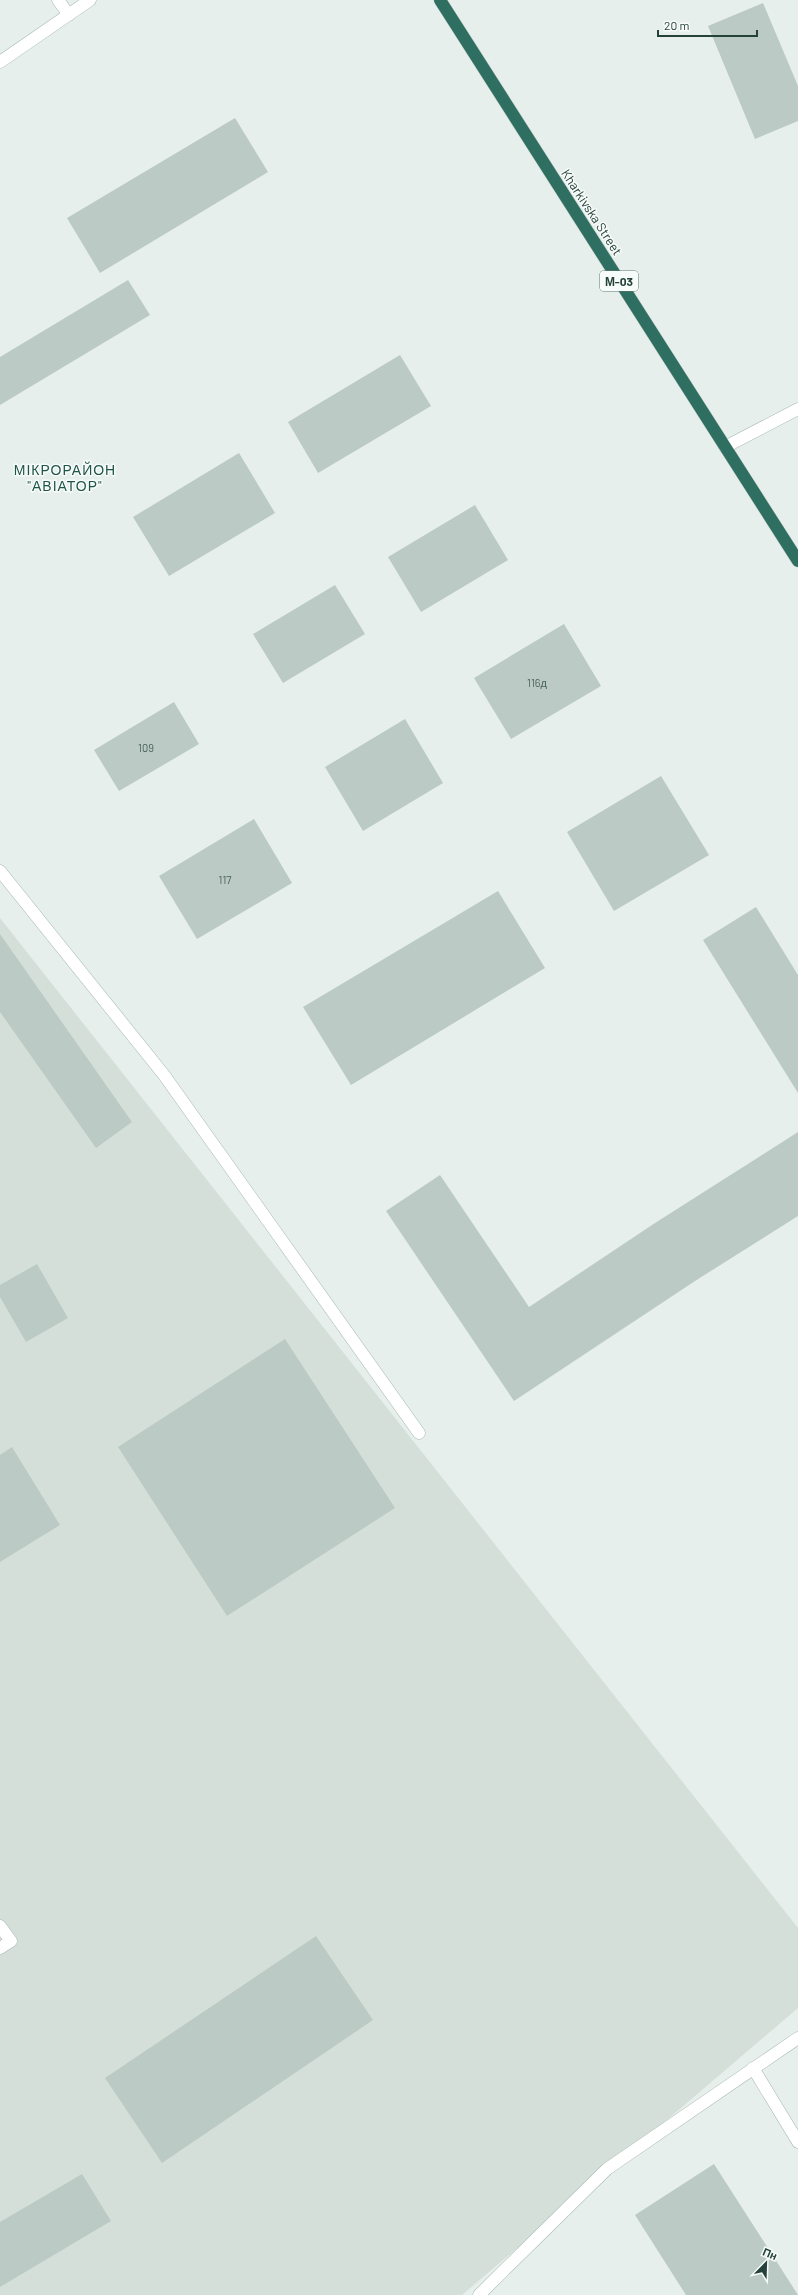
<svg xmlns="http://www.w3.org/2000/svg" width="798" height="2295" viewBox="0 0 798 2295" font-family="Barlow,sans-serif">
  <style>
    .built { fill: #d4dfda }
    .building { fill: #bbcac4 }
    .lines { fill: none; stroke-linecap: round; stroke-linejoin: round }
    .minor-casing { stroke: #a8b8b2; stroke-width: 13 }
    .highway-casing { stroke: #c2cac8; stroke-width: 13 }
    .minor { stroke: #fff; stroke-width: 12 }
    .highway { stroke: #2f6f62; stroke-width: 12 }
    .labels { text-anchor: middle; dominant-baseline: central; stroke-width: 3; stroke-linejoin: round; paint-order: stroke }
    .number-label { font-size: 11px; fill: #4a645c }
    .shield { fill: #f7fbf9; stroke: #637a73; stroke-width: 1 }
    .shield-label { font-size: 12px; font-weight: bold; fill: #24423a }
    .street-label { font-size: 13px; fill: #24423a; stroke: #f7fbf9 }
    .neighbourhood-label { font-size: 14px; letter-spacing: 1px; fill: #1f5548; stroke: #f7fbf9 }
  </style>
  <rect width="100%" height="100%" fill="#e6efeb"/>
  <path class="built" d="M0,918l798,1010v80l-336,287h-462z"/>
  <path class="building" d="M763,3l35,83v35l-43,18 -47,-113z
    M235,118l33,54 -168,101 -33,-55z
    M128,280l22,35 -150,90v-48z
    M400,355l31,51 -113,67 -30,-51z
    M239,453l36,60 -106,63 -36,-59z
    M475,505l33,55 -87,52 -33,-55z
    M335,585l30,49 -82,49 -30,-49z
    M564,624l37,62 -90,53 -37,-61z
    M174,702l25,42 -80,47 -25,-41z
    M405,719l38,64 -80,48 -38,-64z
    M661,776l48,79 -95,56 -47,-79z
    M254,819l38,64 -95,56 -38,-63z
    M498,891l47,77 -194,117 -48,-78z
    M756,907l42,68v118l-95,-153z
    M0,934l132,188 -36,26 -96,-136z
    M798,1132v84l-103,65 -181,120 -128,-190 54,-36 89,132 126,-84z
    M37,1264l31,54 -42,24 -26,-45v-12z
    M285,1339l110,169 -168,108 -109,-169z
    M12,1447l48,78 -60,37v-107z
    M316,1936l57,84 -211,143 -57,-85z
    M714,2164l84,131h-112l-51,-80z
    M82,2174l29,47 -111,66v-65z"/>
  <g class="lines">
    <defs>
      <path id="minor" d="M58,0l11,15
        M0,62l90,-62
        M725,447l73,-38
        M0,871l164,204 255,358
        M0,1926l11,15 -11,7
        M753,2068l45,74
        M479,2295l128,-126 191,-131"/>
      <path id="highway" d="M440,0l358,561"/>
    </defs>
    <use href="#minor" class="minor-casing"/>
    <use href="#highway" class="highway-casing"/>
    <use href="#minor" class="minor"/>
    <use href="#highway" class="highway"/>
  </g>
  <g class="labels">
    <g class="number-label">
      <text x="537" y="682">116д</text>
      <text x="146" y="747">109</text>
      <text x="225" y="879">117</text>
    </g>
    <rect class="shield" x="600" y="271" width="38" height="20" rx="3"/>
    <g class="shield-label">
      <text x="619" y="281">М-03</text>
    </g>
    <g class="street-label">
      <text transform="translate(592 212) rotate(57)">Kharkivska Street</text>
    </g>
    <g class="neighbourhood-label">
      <text x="65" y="469">МІКРОРАЙОН<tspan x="65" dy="16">"АВІАТОР"</tspan></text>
    </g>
  </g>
  <g transform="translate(766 2263) rotate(23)" stroke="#f7fbf9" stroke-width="3" paint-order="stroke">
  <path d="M0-3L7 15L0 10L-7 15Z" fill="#24423a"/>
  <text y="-6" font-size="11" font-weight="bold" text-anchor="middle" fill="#24423a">Пн</text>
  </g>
  <path d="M658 30v6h99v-6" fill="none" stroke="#24423a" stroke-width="2"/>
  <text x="664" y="30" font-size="12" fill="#24423a" stroke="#f7fbf9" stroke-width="3" paint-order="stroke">20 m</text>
</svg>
